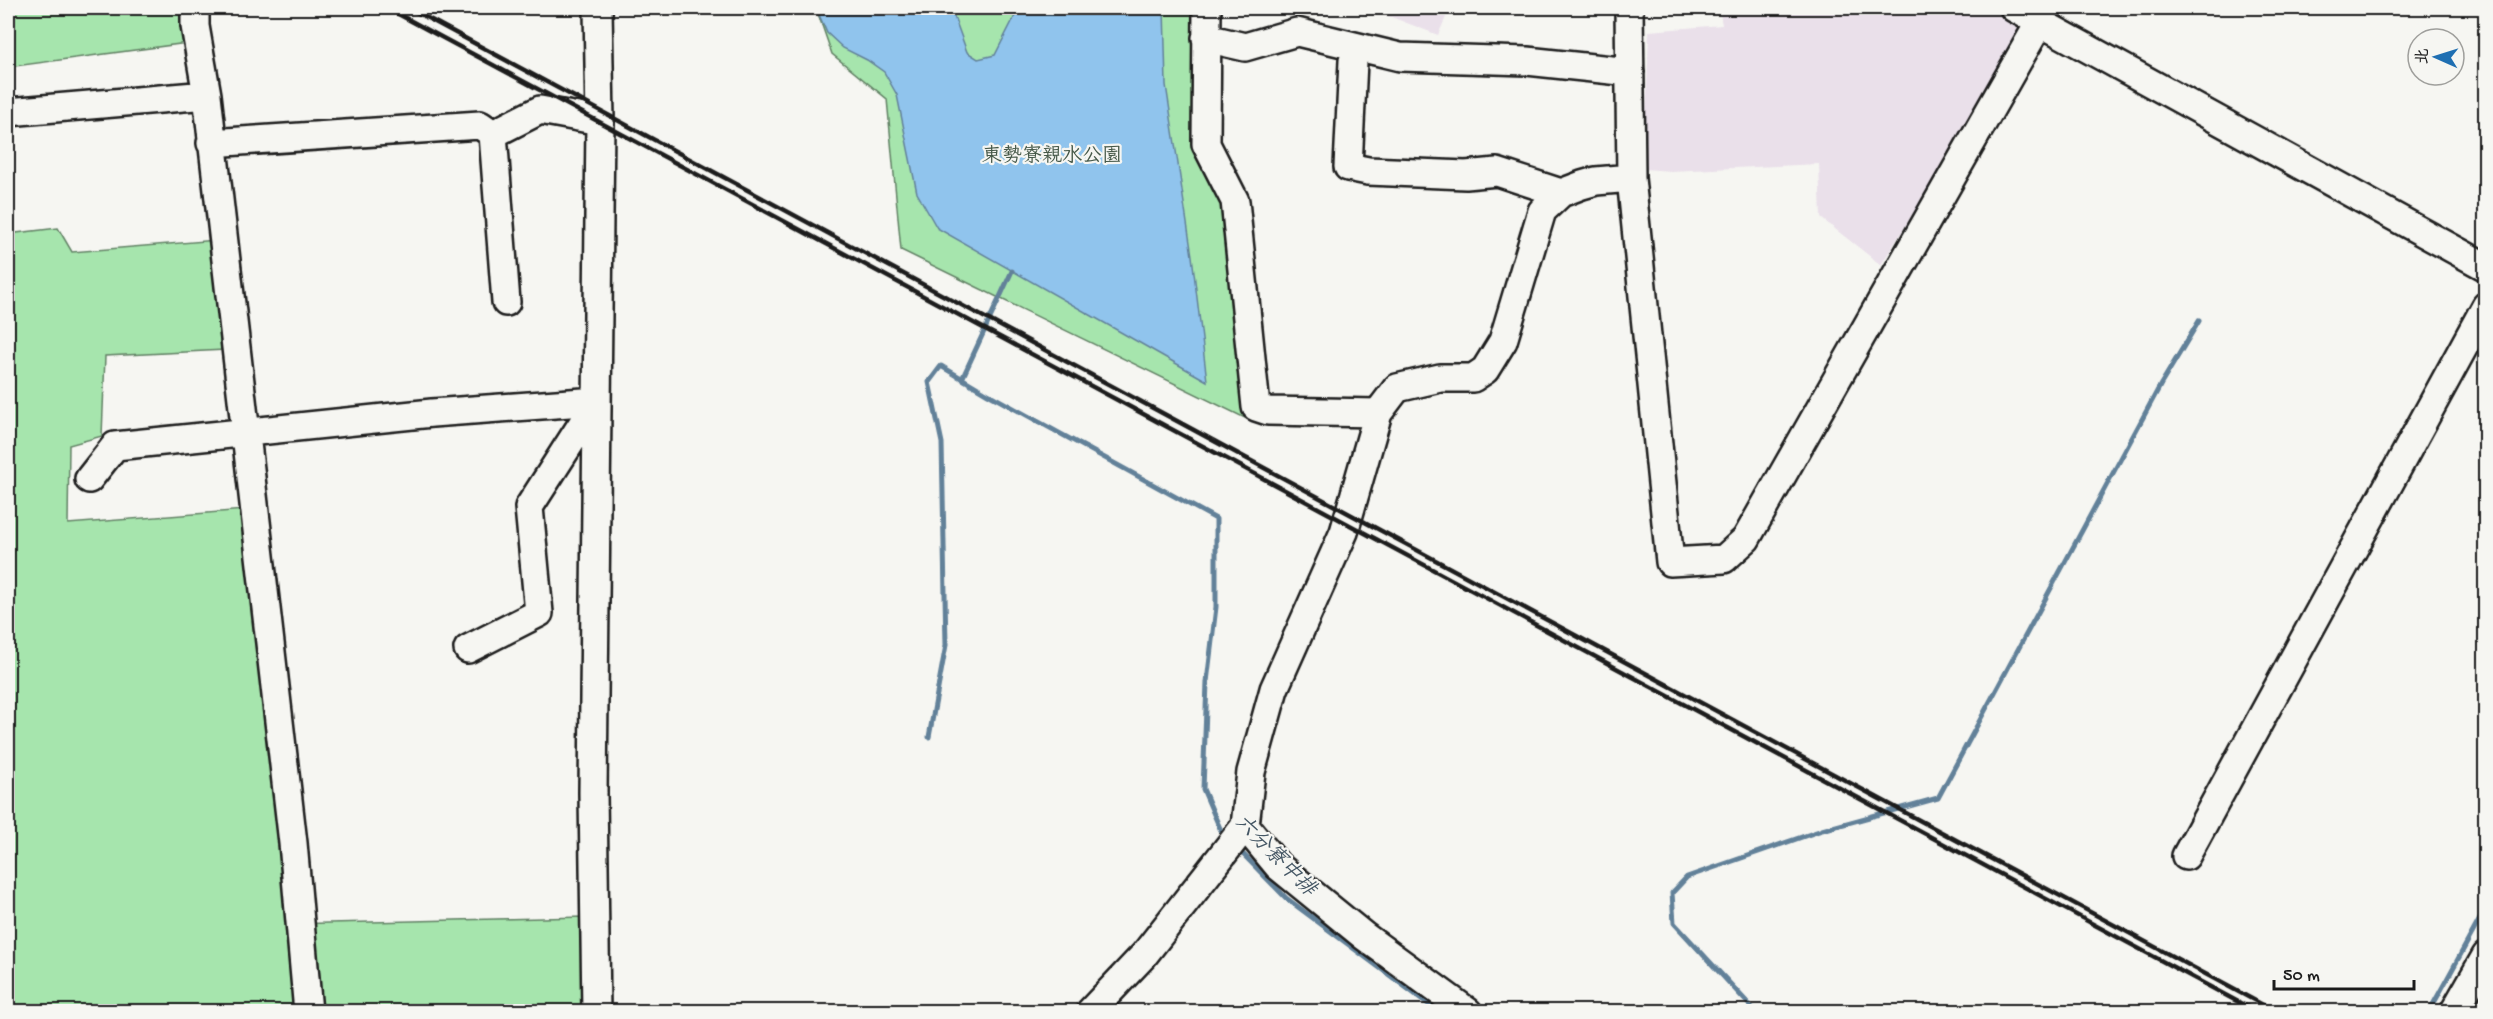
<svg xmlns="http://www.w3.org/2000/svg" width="2493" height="1019" viewBox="0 0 2493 1019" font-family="'Gochi Hand','LXGW WenKai TC',sans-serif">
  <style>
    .built { fill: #eae0ea }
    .green { fill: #a6e5ad; stroke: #618064; stroke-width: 1.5 }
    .water { fill: #90c4ed; stroke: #628199; stroke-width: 1.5 }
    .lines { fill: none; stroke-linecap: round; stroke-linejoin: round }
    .stream { stroke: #628199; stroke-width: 5 }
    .minor-casing { stroke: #1c1c1c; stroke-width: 32 }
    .minor { stroke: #f6f6f2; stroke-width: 27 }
    .rail { stroke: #1c1c1c; stroke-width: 4.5 }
    .labels { text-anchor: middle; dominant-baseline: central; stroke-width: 4.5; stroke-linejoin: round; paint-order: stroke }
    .park-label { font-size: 20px; fill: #455848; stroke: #f6f6f2 }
    .water-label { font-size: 21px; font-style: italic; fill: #455765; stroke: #f6f6f2 }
  </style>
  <rect width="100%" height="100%" fill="#f6f6f2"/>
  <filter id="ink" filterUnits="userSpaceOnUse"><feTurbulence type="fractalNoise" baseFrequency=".0167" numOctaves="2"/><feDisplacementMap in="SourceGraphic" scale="12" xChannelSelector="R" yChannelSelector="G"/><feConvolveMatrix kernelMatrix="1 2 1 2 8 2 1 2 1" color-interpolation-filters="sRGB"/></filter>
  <g filter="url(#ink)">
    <path class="built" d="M1368,8h82l-12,27z
      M1719,8h286l28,15 -152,242 -60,-47 -2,-54 -148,7 -27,-2 5,-138 73,-6z"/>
    <path class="green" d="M8,8h174l5,35 -179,24z
      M816,8h380l31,194 18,216 -344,-168 -14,-151 -55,-45z
      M58,228l14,24 145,-12 8,110 -120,6 -3,80 -33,9 -1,79 177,-14 43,414 296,-7v94h-576v-777z"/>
    <path class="water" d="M816,8h135l16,44 11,7 17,-4 24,-47h145l2,77 26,171 15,125 -270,-153 -20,-35 -20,-98 -13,-23 -17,-12 -24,-12 -16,-15z"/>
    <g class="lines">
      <path class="stream" d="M962,379l50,-108
        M929,737l17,-92 -4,-202 -13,-61 12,-16 47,28 228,125v88l-9,75 -4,107 19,44 5,5
        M1238,849l48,49 153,114
        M1756,1012l-82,-89 -2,-30 15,-16 135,-47 116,-32 223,-414 38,-63
        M2429,1012l57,-104"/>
      <defs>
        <path id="minor" d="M195,8v18l12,69 86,748 15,169
          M1207,8l-1,136 29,57 21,206 12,4 110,2 19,-25 43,-10h33l12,-8 18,-29 39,-130 19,-18 21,-8 14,-4 35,-3
          M1629,8l2,170 39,384 54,-3 22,-20 294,-517
          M2014,8l472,259
          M1206,38l39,9 52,-15 103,25 127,4 103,11
          M1353,61l-5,106 20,4 98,4 31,-3 64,21
          M8,112l199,-17
          M493,134l13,168
          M211,143l269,-18 13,9 47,-24 60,11
          M1378,413l-34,119 -70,157 -23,83 -6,54 33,40 86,70 104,76
          M89,479l26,-33 317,-33 165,-12 -68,106 10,106 -71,36
          M2186,856l300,-550
          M596,1012l-3,-219 7,-672 -2,-113
          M1090,1012l54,-57 101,-129
          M2454,1012l32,-56"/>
      </defs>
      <use href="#minor" class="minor-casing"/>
      <use href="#minor" class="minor"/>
      <path class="rail" d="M387,8l1870,1004
        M409,8l1867,1004"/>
    </g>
  </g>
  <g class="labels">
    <g class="park-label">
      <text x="1052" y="157">東勢寮親水公園</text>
    </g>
    <g class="water-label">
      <text transform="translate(1274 857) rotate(45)">六分寮中排</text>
    </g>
  </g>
  <rect width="2493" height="1019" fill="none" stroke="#f6f6f2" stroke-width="30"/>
  <rect x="15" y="15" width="2463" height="989" fill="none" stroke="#1c1c1c" stroke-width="2" filter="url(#ink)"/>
  <g transform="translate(2436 57) rotate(273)"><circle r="28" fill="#f6f6f2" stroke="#9f9f9c" stroke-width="1.5"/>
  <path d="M0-4.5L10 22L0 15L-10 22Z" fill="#1f6fb2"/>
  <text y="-9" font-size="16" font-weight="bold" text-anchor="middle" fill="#1c1c1c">北</text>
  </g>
  <path d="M2274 980v9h140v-9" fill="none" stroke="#1c1c1c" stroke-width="3"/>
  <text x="2283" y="980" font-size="18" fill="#1c1c1c" stroke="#f6f6f2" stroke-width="4.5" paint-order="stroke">50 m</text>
</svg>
